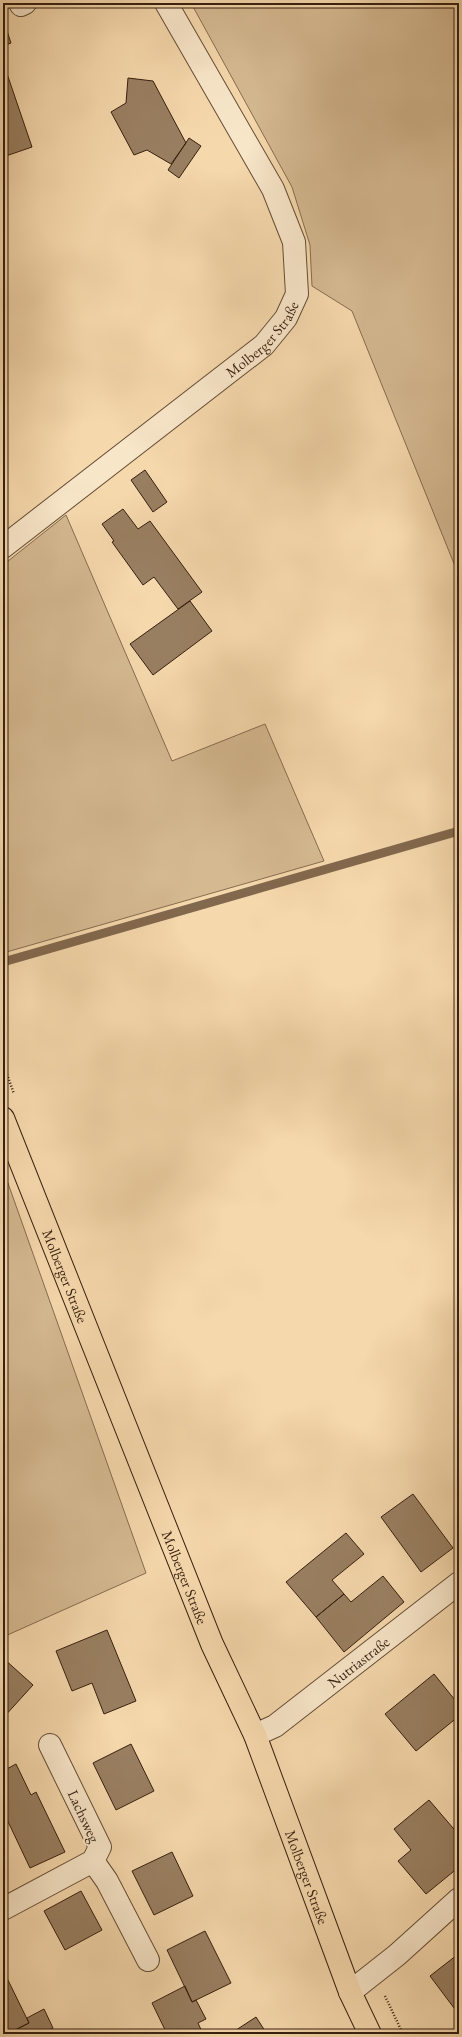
<svg xmlns="http://www.w3.org/2000/svg" width="462" height="2037" viewBox="0 0 462 2037" font-family="'EB Garamond',serif">
  <style>
    .green { fill: #d5b991; stroke: #866c50 }
    .lines { fill: none; stroke-linecap: round; stroke-linejoin: round }
    .stream { stroke: #82684d; stroke-width: 9 }
    .building { fill: #997f61; stroke: #361f0f }
    .minor-casing { stroke: #664d36; stroke-width: 24 }
    .major-casing { stroke: #361f0f; stroke-width: 24 }
    .path { stroke: #361f0f; stroke-width: 2.5; stroke-dasharray: 1 2; stroke-linecap: butt }
    .minor { stroke: #f8e6c9; stroke-width: 22 }
    .major { stroke: #f5d8ac; stroke-width: 22 }
    .labels { text-anchor: middle; dominant-baseline: central; stroke-width: 4; stroke-linejoin: round; paint-order: stroke }
    .street-label { font-size: 15px; fill: #361f0f; stroke: #f8e6c9 }
  </style>
  <rect width="100%" height="100%" fill="#f5d8ac"/>
  <filter id="stains"><feTurbulence type="fractalNoise" baseFrequency=".005" numOctaves="4"/><feColorMatrix values="0 0 0 0 .2 0 0 0 0 .09 0 0 0 0 .02 0 0 0 .5 -.17"/></filter>
  <radialGradient id="worn" r=".72"><stop offset=".6" stop-color="#630" stop-opacity="0"/><stop offset="1" stop-color="#630" stop-opacity=".3"/></radialGradient>
  <path class="green" d="M191,3h268v573l-107,-265 -40,-25 -2,-41 -18,-58z
    M66,515l106,246 93,-37 59,137 -321,92v-388z
    M3,1169l143,404 -143,64z"/>
  <g class="lines">
    <path class="stream" d="M3,962l456,-131"/>
  </g>
  <path class="building" d="M3,19l8,24 -8,3z
    M3,62l29,85 -29,10z
    M128,78l25,3 33,62 -15,21 -24,-14 -13,5 -23,-43 15,-9z
    M189,138l12,8 -22,32 -11,-8z
    M145,470l22,32 -14,10 -22,-32z
    M123,509l15,20 12,-8 52,71 -24,17 -24,-32 -11,8 -31,-43 2,-1 -12,-17z
    M190,601l22,30 -59,44 -23,-31z
    M413,1494l40,54 -32,24 -40,-55z
    M346,1533l18,21 -32,26 12,14 -28,23 -30,-35z
    M383,1576l21,26 -60,50 -28,-35 28,-23 7,8z
    M107,1630l29,71 -32,13 -12,-31 -20,8 -16,-40z
    M3,1658l30,27 -30,33z
    M434,1674l25,31v11l-43,35 -31,-37z
    M131,1744l23,47 -38,19 -23,-47z
    M16,1764l15,31 5,-3 29,60 -35,16 -27,-57v-40z
    M429,1800l30,35v32l-33,27 -28,-33 13,-11 -17,-21z
    M172,1852l21,44 -39,19 -22,-44z
    M81,1891l21,39 -37,20 -21,-39z
    M205,1931l26,52 -39,19 -25,-52z
    M457,1955l2,2v47l-5,4 -24,-32z
    M3,1970l26,53 -22,11h-4z
    M185,1986l7,16 4,-2 10,19 -8,4 5,11h-36l-15,-31z
    M44,2009l9,19 -12,6h-34l22,-11 -2,-5z
    M256,2017l11,17h-37z"/>
  <g class="lines">
    <defs>
      <g id="minor">
        <path d="M20,3l1,2 4,-2"/>
        <path id="s1" d="M3,547l261,-202 22,-27 11,-24 -3,-52 -21,-53 -107,-186"/>
        <path id="s2" d="M255,1735l20,-9 184,-143"/>
        <path d="M93,1861l14,20 41,79"/>
        <path d="M3,1909l90,-48 7,-14 -50,-102"/>
        <path d="M350,1992l47,-37 62,-56"/>
      </g>
      <g id="major">
        <path id="s3" d="M3,1118l209,526 43,91 95,257 20,42"/>
      </g>
    </defs>
    <use href="#minor" class="minor-casing"/>
    <use href="#major" class="major-casing"/>
    <path class="path" d="M3,1063l11,31
      M385,1996l18,38"/>
    <use href="#minor" class="minor"/>
    <use href="#major" class="major"/>
  </g>
  <g class="labels">
    <g class="street-label">
      <text stroke="none"><textPath href="#s1" startOffset="333">Molberger Straße</textPath></text>
      <text stroke="none"><textPath href="#s3" startOffset="170">Molberger Straße</textPath></text>
      <text stroke="none"><textPath href="#s3" startOffset="494">Molberger Straße</textPath></text>
      <text stroke="none"><textPath href="#s2" startOffset="127">Nutriastraße</textPath></text>
      <text transform="translate(84 1816) rotate(65)">Lachsweg</text>
      <text stroke="none"><textPath href="#s3" startOffset="818">Molberger Straße</textPath></text>
    </g>
  </g>
  <rect width="462" height="2037" fill="none" stroke="#f5d8ac" stroke-width="16"/>
  <rect x="4" y="4" width="454" height="2029" fill="none" stroke="#361f0f" stroke-width="2"/>
  <rect x="8" y="8" width="446" height="2021" fill="none" stroke="#361f0f"/>
  <rect width="100%" height="100%" filter="url(#stains)"/>
  <rect width="100%" height="100%" fill="url(#worn)"/>
</svg>
